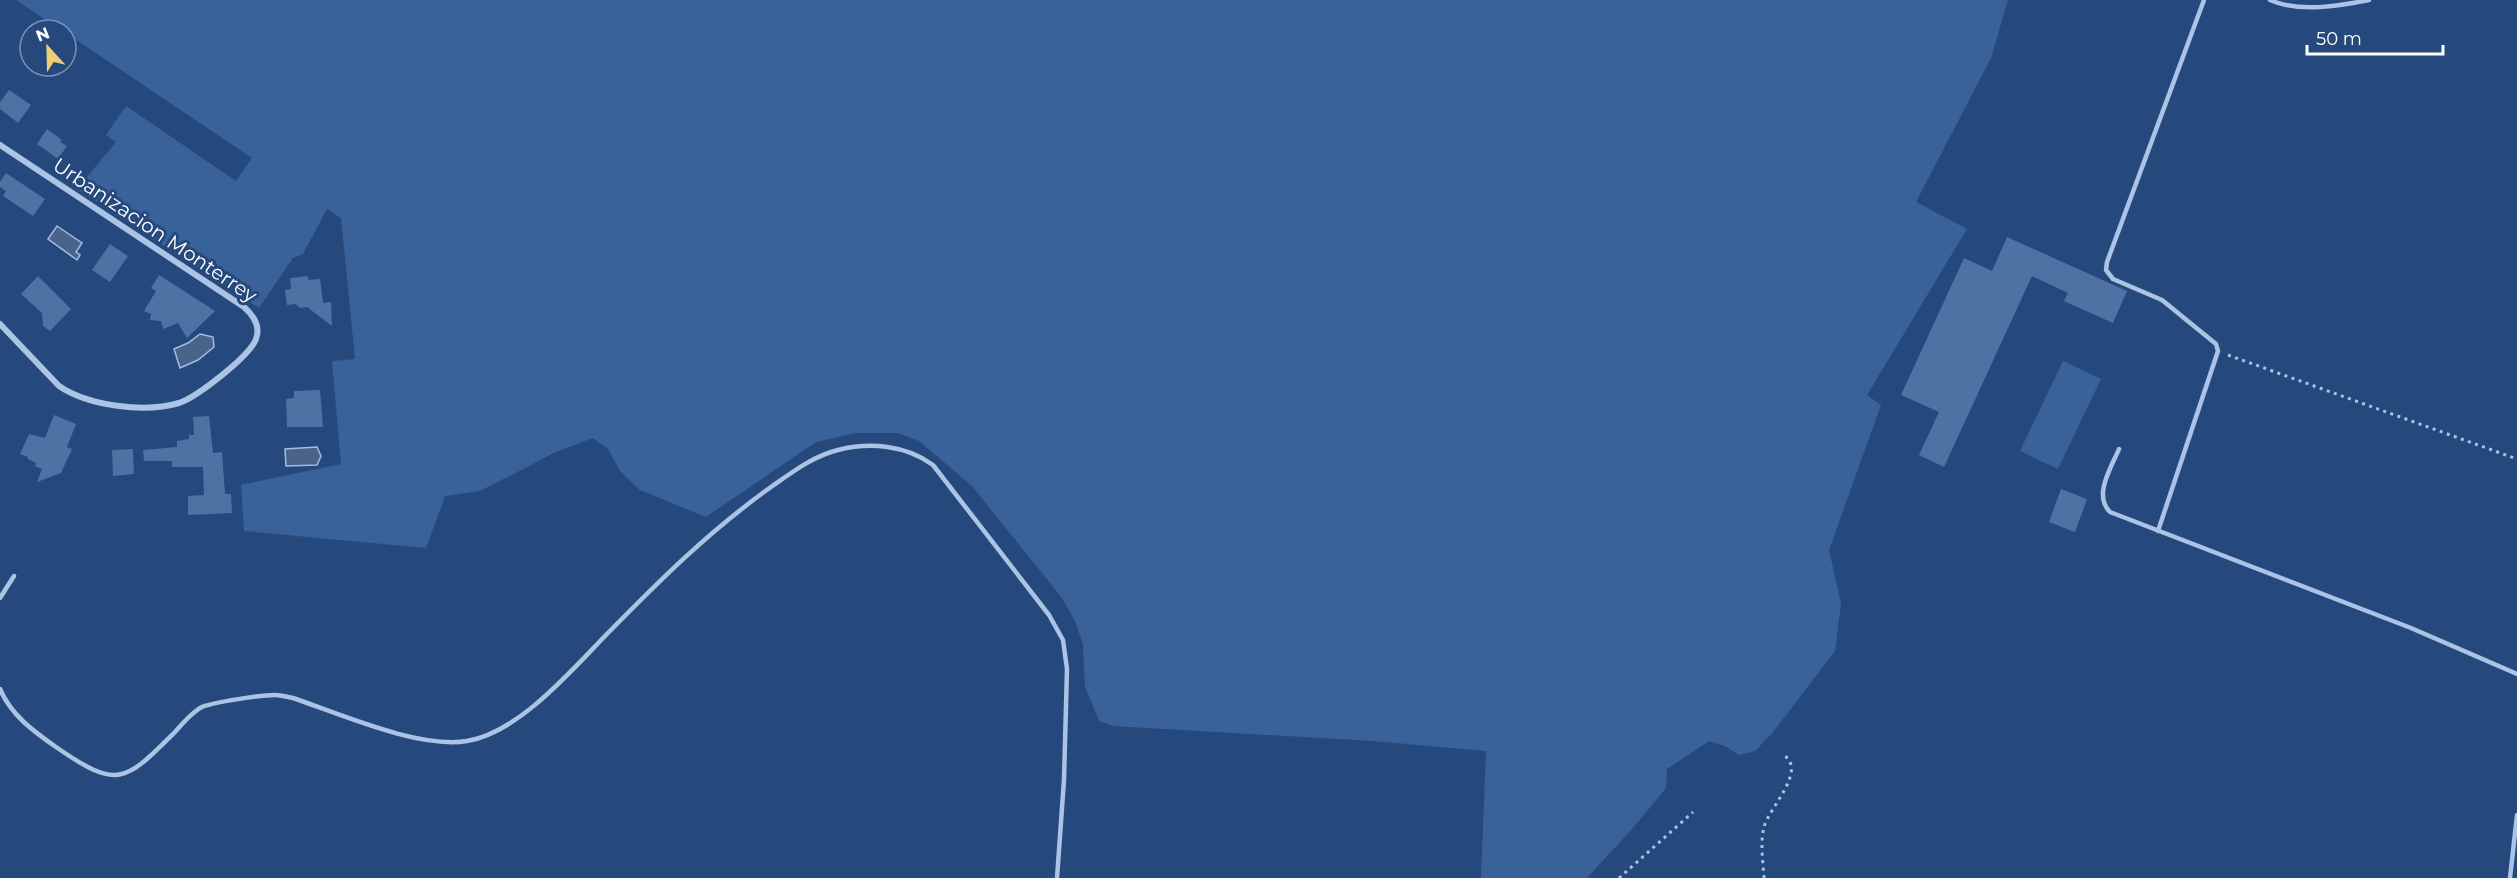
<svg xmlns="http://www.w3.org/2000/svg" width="2517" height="878" viewBox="0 0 2517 878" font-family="Montserrat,sans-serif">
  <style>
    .green { fill: #3a629a }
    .water { fill: #4a6389; stroke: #a0bde5; stroke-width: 1.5 }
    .building { fill: #4f72a5 }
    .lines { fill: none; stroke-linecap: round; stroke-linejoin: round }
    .path { stroke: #abc3e5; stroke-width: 3; stroke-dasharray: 3 4.5; stroke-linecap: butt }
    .lane { stroke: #abc3e5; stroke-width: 4.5 }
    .street { stroke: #abc3e5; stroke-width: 6 }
    .labels { text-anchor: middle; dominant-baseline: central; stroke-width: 6; stroke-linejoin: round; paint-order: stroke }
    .street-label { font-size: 20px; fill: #fff; stroke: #26497d }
  </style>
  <rect width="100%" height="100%" fill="#26497d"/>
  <path class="green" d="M16,0h1992l-17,58 -75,144 51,27 -100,166 14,10 -52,145 12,54 -6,47 -62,81 -18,19 -16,4 -14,-9 -16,-5 -42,28 -1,19 -33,40 -46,50h-106l5,-127 -113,-10 -260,-15 -14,-5 -14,-35 -2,-42 -8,-23 -13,-23 -90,-112 -53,-45 -21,-8h-42l-40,9 -110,75 -66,-27 -20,-19 -12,-22 -15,-11 -37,14 -76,39 -35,5 -19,52 -182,-17 -3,-46 100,-21 -9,-103 23,-2 -14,-141 -14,-9 -24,45 -10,4 -34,50 -182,-119 39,-47 -10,-7 20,-29 110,75 16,-23 -186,-125v-3h-5z
    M2063,361l38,18 -43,90 -38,-18z"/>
  <path class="water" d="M57,226l25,17 -6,9 4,3 -3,5 -29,-21z
    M200,334l13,3 1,10 -16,13 -18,8 -6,-19 14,-6z
    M317,447l4,9 -4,9 -31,1 -1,-17z"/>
  <path class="building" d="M9,90l22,15 -13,18 -18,-14v-7z
    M47,129l15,11 -2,2 7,4 -9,13 -21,-15z
    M6,173l39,26 -12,17 -30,-20 3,-5 -6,-4v-5z
    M2007,237l120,54 -14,32 -49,-22 4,-8 -36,-17 -88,191 -25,-12 20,-43 -38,-17 63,-137 28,13z
    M110,244l18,12 -18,26 -18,-12z
    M159,275l56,36 -28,27 -9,-15 -15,6 -2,-8 -11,-1 1,-6 -7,-3 12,-20 -5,-3z
    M38,276l33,33 -21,22 -7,-5 -1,-13 -21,-19z
    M308,276v4l12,-1 3,24 8,-1 1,24 -25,-19 -7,1 -4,-4 -9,1 -2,-15 6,-1 -1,-11z
    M320,390l3,37h-36l-1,-28 8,-1v-7z
    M54,415l22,9 -9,23 5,2 -11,24 -24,9 5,-13 -7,-3 1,-3 -8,-4v-2l-8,-3 9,-20 16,4z
    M209,416l4,37 9,-1 3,42h6l1,19 -44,2v-19l16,-1 -1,-28h-31v-6h-28l-1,-11 34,-3v-6l12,-2v-4h5l-1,-18z
    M133,449l1,25 -21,2 -1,-26z
    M2061,489l26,10 -12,33 -26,-10z"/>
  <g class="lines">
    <path class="path" d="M2228,355l289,104
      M1619,878l74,-66
      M1764,878c-1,-16 -4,-36 0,-51 6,-21 45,-58 18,-73"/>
    <path class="lane" d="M2270,0c29,13 69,6 99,0
      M2119,449c-8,19 -26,46 -9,63l301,116 106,46
      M2158,531l60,-180 -2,-7 -54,-44 -49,-21 -7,-9 1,-8 97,-262
      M0,598l14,-22
      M0,689c11,26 33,42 56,58 62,43 69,35 119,-15 8,-9 17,-20 27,-25 12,-5 60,-12 73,-12 6,0 12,2 18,3 47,16 126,51 174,43 51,-8 104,-70 139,-106 53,-54 102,-103 165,-148 20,-14 42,-31 67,-37 32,-8 68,-5 95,15l116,150 14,25 4,29 -3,111 -7,98
      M2510,878l7,-63"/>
    <path class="street" d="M0,145l244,162c9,8 17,19 12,32 -6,17 -59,58 -77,64 -34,10 -91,3 -120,-17l-59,-62"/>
  </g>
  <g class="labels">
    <g class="street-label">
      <text transform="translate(155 230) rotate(34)">Urbanizacion Monterrey</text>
    </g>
  </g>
  <g transform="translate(48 48) rotate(338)"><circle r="28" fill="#26497d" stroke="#7d92b1" stroke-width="1.5"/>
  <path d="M0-4.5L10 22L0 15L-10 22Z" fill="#edce71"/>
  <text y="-9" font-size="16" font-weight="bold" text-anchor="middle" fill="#ffffff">N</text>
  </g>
  <path d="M2307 45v9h136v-9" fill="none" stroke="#ffffff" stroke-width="3"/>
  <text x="2316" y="45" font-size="18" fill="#ffffff" stroke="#26497d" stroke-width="4.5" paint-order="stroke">50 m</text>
</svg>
